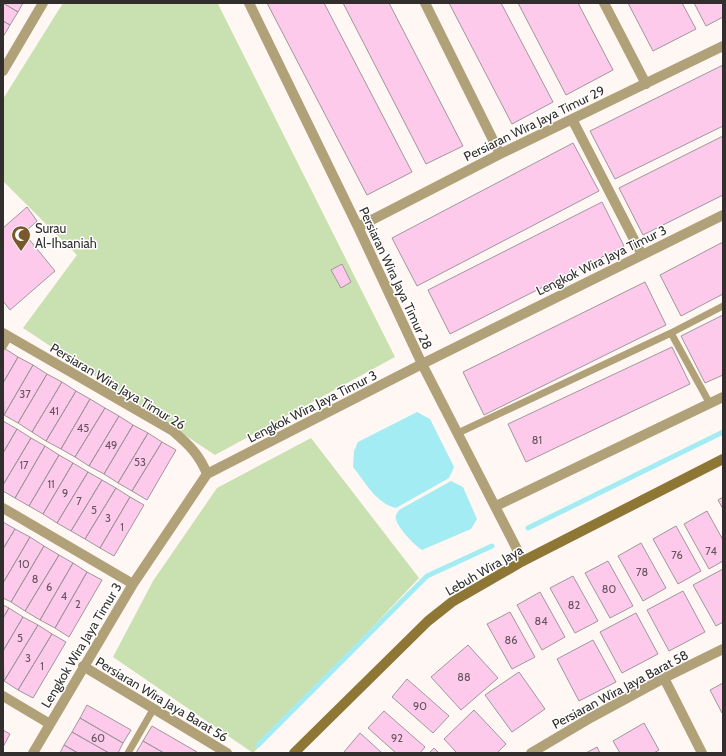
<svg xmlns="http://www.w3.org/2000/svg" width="726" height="756" viewBox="0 0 726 756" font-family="Cabin,sans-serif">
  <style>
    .green { fill: #c9e0b0 }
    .water { fill: #a3ecf4 }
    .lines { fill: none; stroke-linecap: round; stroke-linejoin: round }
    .stream { stroke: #a3ecf4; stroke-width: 5 }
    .building { fill: #fecaec; stroke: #9e979b }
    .lane { stroke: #b1a178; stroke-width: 7 }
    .street { stroke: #b1a178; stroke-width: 10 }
    .secondary { stroke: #8e7634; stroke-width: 10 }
    .labels { text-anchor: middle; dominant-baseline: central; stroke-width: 3; stroke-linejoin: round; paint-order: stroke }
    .number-label { font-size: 11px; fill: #64555d }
    .street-label { font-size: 13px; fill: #312e2d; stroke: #fff }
    .poi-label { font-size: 13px; fill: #312e2d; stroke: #fff; text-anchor: start }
  </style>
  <rect width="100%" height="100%" fill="#fff7f3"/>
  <path class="green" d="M63,3l155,1 177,353 -180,98 -192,-127 54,-73 -74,-74v-82z
    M311,438l108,140 -166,175 -140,-96 40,-76 64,-93z"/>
  <path class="water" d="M417,412l13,7 24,48 -5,11 -53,30c-20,-5 -30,-25 -43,-41l1,-16 4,-9z
    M451,481l12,6 14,32 -6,10 -49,21c-7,-4 -25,-23 -26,-31 -1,-4 1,-6 3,-9z"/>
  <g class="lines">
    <path class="stream" d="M528,528l195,-96
      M258,745l169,-169 65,-30"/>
  </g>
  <path class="building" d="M3,3h20l-5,9z
    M3,3l15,9 -8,13 -7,-4z
    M267,3h57l88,169 -45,23z
    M343,3h46l74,143 -37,18z
    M449,3h52l52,99 -41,22z
    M518,3h60l35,67 -47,25z
    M628,3h54l14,26 -43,22z
    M694,3h29v14l-17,9z
    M3,21l7,4 -7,12z
    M723,65v61l-108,53 -25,-48z
    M723,136v59l-80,40 -24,-47z
    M573,143l26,48 -182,95 -25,-48z
    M602,202l22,44 -174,88 -22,-44z
    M27,207l10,14 -13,12 31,38 -45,39 -7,-9v-73z
    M723,242v52l-42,22 -21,-41z
    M342,264l9,18 -10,6 -10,-18z
    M645,282l21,43 -182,90 -21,-43z
    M723,315v60l-18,8 -24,-47z
    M672,347l18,37 -164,78 -18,-38z
    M4,348l14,9 -15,26v-32z
    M18,357l15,8 -29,50 -1,-32z
    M33,365l14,9 -29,49 -14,-8z
    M47,374l15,8 -30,50 -14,-9z
    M62,382l14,9 -30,50 -14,-9z
    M76,391l14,8 -29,50 -15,-8z
    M90,399l15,9 -30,49 -14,-8z
    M105,408l14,8 -30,50 -14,-9z
    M119,416l14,9 -29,49 -15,-8z
    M3,421l14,8 -14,24z
    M133,425l15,8 -30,50 -14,-9z
    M17,429l14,9 -28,47v-32z
    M148,433l14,9 -30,49 -14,-8z
    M31,438l14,8 -30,52 -12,-7v-6z
    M162,442l14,8 -29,50 -15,-9z
    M45,446l14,9 -30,51 -14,-8z
    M59,455l14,8 -30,51 -14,-8z
    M73,463l15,9 -31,51 -14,-9z
    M88,472l14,8 -31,51 -14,-8z
    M102,480l14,8 -31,51 -14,-8z
    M116,488l14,9 -30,51 -15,-9z
    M130,497l14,8 -30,51 -14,-8z
    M723,497v12l-5,-9z
    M707,511l16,29v21l-14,8 -25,-45z
    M3,522l12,7 -12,20z
    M676,526l25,45 -23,13 -25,-45z
    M15,529l15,8 -27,46v-34z
    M30,537l14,9 -33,56 -8,-4v-15z
    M641,543l25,45 -23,13 -25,-45z
    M44,546l15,9 -34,56 -14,-9z
    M59,555l14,8 -33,57 -15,-9z
    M608,561l25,45 -23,12 -25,-45z
    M73,563l14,9 -32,56 -15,-8z
    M723,569v53l-7,4 -23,-41z
    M87,572l15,8 -33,57 -14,-9z
    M573,576l25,45 -23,12 -25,-45z
    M683,591l22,41 -36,19 -22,-41z
    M540,592l25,45 -23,13 -25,-45z
    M3,605l6,3 -6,10z
    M9,608l14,9 -20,34v-33z
    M510,612l25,45 -23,12 -25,-45z
    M636,613l22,41 -36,19 -22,-41z
    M23,617l15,8 -34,56 -1,-30z
    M38,625l14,9 -34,56 -14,-9z
    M52,634l14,8 -33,56 -15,-8z
    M593,640l23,42 -37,19 -22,-42z
    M468,645l30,33 -37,32 -30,-33z
    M519,672l26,37 -33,23 -27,-37z
    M407,679l42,37 -16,17 -41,-36z
    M723,683v30h-1l-12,-23z
    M87,705l44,25 -8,13 -43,-25z
    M474,710l32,34 -9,9h-40l-13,-14z
    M384,711l41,36 -5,6h-24l-28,-25z
    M80,718l43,25 -5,10h-9l-37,-21z
    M644,723l15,27 -5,3h-34l-7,-12z
    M152,726l45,26 -1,1h-32l-21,-12z
    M3,730l7,4 -7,13z
    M72,732l37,21h-31l-14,-8z
    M360,733l22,20h-36l-2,-1z
    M143,741l21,12h-28z
    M64,745l14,8h-18z
    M597,747l3,6h-14z
    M434,748l5,5h-10z"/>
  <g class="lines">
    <path class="lane" d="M3,347l6,-10
      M710,404l-39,-71 52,-27
      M458,433l213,-100
      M128,753l26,-45"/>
    <path class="street" d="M249,3l109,224 64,137 101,197
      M425,3l75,151
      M604,3l42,81
      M3,71l40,-68
      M572,119l70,136
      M358,227l142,-73 223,-108
      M3,333l170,98c16,14 26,23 34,43
      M496,506l227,-109
      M3,508l130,76
      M83,666l144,87
      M664,678l38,75
      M3,696l47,28
      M33,753l100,-169 74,-110 215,-110 301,-149
      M531,753l61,-36 72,-39 59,-29"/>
    <path class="secondary" d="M294,753l134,-132 24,-19 71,-41 200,-102"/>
  </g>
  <defs>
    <symbol id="mosque-pin" viewBox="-11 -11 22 30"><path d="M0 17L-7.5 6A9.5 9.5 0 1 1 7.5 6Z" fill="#79582e" stroke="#fff"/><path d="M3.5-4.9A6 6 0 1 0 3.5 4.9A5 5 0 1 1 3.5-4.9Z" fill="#fff"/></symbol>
  </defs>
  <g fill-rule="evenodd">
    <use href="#mosque-pin" x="10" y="224" width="22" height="30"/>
  </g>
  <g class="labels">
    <g class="number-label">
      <text x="25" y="394">37</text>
      <text x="54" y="411">41</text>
      <text x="83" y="428">45</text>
      <text x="537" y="440">81</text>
      <text x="111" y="445">49</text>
      <text x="140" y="462">53</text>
      <text x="24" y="465">17</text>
      <text x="51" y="484">11</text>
      <text x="65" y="493">9</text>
      <text x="79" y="501">7</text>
      <text x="94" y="510">5</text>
      <text x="108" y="518">3</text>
      <text x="122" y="527">1</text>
      <text x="711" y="551">74</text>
      <text x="677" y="555">76</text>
      <text x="24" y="564">10</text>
      <text x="642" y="572">78</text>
      <text x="35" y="579">8</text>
      <text x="49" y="587">6</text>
      <text x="609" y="589">80</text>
      <text x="64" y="596">4</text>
      <text x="78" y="604">2</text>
      <text x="574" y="605">82</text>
      <text x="541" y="621">84</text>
      <text x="20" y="638">5</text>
      <text x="511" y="640">86</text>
      <text x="28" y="658">3</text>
      <text x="42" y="666">1</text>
      <text x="464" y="677">88</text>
      <text x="420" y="706">90</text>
      <text x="98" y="738">60</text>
      <text x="397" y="738">92</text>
    </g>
    <g class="street-label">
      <text transform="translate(534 123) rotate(-26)">Persiaran Wira Jaya Timur 29</text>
      <text transform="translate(601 260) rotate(-26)">Lengkok Wira Jaya Timur 3</text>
      <text transform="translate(396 278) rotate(65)">Persiaran Wira Jaya Timur 28</text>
      <text transform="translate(118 386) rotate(31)">Persiaran Wira Jaya Timur 26</text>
      <text transform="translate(312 406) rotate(-27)">Lengkok Wira Jaya Timur 3</text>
      <text transform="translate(484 570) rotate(-30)">Lebuh Wira Jaya</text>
      <text transform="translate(81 645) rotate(-59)">Lengkok Wira Jaya Timur 3</text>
      <text transform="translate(620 689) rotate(-28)">Persiaran Wira Jaya Barat 58</text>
      <text transform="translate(162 699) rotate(31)">Persiaran Wira Jaya Barat 56</text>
    </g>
    <g class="poi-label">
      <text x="35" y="228">Surau<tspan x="35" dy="15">Al-Ihsaniah</tspan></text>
    </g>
  </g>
  <rect width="726" height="756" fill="none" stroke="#312e2d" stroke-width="8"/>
</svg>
